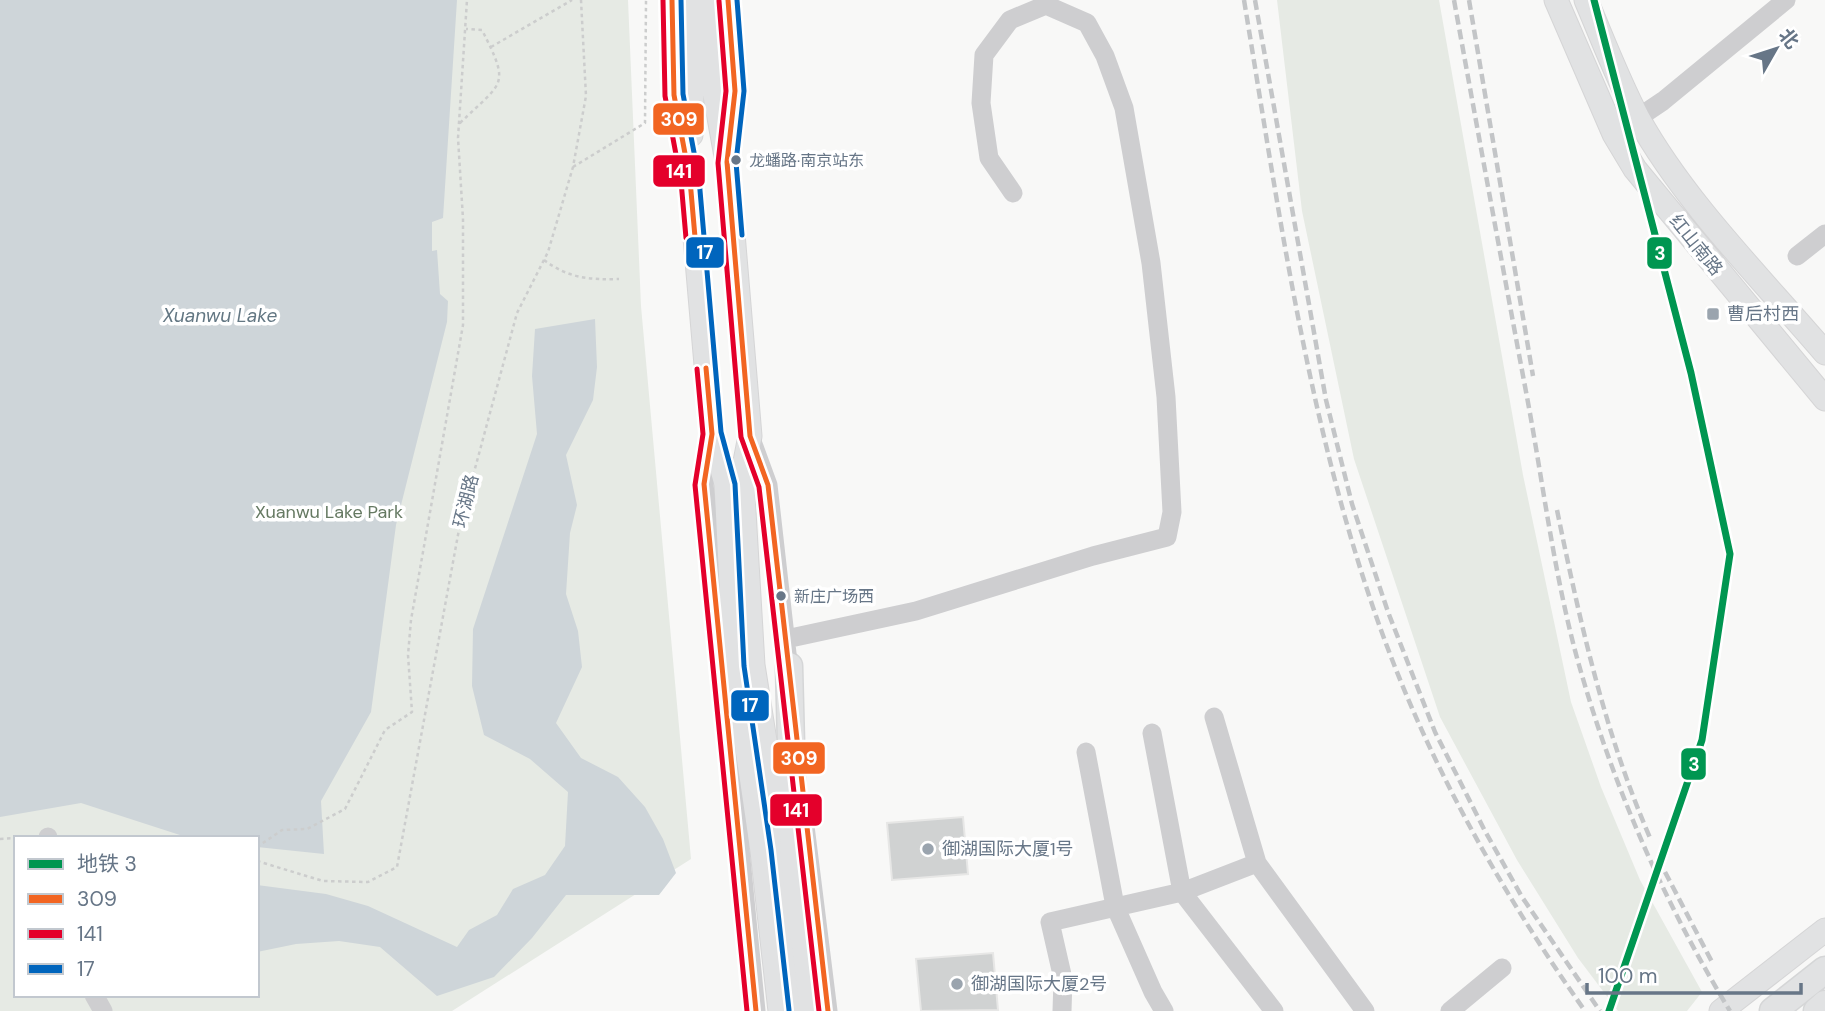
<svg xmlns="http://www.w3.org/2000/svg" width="1825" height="1011" viewBox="0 0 1825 1011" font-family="'DM Sans','Noto Sans SC',sans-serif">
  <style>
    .green { fill: #e6eae4; fill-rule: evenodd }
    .water { fill: #ced5d9 }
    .building { fill: #d0d2d2; stroke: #e7e7e6; stroke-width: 2 }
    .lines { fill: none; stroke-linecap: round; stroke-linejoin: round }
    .major-casing { stroke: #d5d5d6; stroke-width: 25 }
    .highway-casing { stroke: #d5d6d7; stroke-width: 29 }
    .path { stroke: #cccdcd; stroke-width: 2.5; stroke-dasharray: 3.5 3.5; stroke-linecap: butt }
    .minor { stroke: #ceced0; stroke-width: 19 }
    .major { stroke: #e1e2e3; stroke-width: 23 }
    .highway { stroke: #e1e2e3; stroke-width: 26 }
    .rail { stroke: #c3c5c7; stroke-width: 4.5; stroke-dasharray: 10 5; stroke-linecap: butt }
    .bus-1-casing { stroke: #fff; stroke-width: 10 }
    .bus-2-casing { stroke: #fff; stroke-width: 10 }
    .bus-3-casing { stroke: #fff; stroke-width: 10 }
    .bus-1 { stroke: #f26522; stroke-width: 5 }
    .bus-2 { stroke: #e4002b; stroke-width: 5 }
    .bus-3 { stroke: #0065bd; stroke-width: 5 }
    .metro-1-casing { stroke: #fff; stroke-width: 12 }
    .metro-1 { stroke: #009651; stroke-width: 7 }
    .bus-dot { fill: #677687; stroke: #fff; stroke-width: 2.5 }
    .poi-dot { fill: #9aa4ae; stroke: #fff; stroke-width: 2.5 }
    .labels { text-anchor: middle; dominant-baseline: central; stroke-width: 7; stroke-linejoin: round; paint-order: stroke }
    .bus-label { font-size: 16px; fill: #677687; stroke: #fff; text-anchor: start }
    .street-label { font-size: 18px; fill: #677687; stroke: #fff }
    .poi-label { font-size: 18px; fill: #677687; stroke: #fff; text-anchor: start }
    .park-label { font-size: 18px; fill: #657962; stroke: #fff }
    .water-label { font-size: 19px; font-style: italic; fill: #637783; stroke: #fff }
    .line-badge { stroke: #fff; stroke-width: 2.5 }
    .badge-label { font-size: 19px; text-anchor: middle; font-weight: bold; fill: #fff }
  </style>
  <rect width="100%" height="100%" fill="#f8f8f7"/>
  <path class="green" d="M0,0h628l13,306 50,553 -239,152h-452zM16,838h241v157h-241z
    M1277,0h162l84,475 48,227 30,85 39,93 62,112 -15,19h-69l-40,-53 -61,-98 -77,-143 -86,-258 -52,-248z"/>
  <path class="water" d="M0,0h457l-14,218 -11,4v29l5,-1 3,44 8,7 -1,21 -51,203 -25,187 -50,89 3,53 -67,-7v-9l-74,-2 -102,-33 -81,14z
    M595,319l2,48 -4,33 -27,55 11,50 -7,28 -4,61 12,37 4,36 -26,56 25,35 37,19 27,30 18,32 13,34 -17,22h-93l-34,43 -38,39 -57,19 -57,-49 -41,-6 -43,3 -39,8v-67l69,9 42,12 89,41 12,-17 28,-15 16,-26 32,-14 20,-29 3,-54 -38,-33 -46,-24 -12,-49 1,-57 64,-195 -5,-58 3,-47z"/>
  <path class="building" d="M963,817l5,57 -76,6 -5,-57z
    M993,953l5,57 -77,1 -5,-52z"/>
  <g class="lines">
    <defs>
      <path id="major" d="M672,0l2,95 16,85 22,254 14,50 9,183 27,184 18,160
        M687,0l5,89 -1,46
        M708,0l5,84 14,78 23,274 -8,41 11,188 19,120 27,226
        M728,0l7,91 -5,47
        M1556,0l58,134 21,35 190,230
        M1586,0c17,40 32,80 52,118 47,85 124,161 187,235
        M1721,1011l104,-81"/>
      <path id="highway" d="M789,666l5,194 19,151
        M1773,1011l52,-41
        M1817,1011l8,-7"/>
    </defs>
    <use href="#major" class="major-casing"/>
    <use href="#highway" class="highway-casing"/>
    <path class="path" d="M491,47l81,-47
      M460,123c43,-42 51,-36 22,-93l-16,-1
      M573,167l72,-44 1,-123
      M544,260c24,18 45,20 75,19
      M64,837l35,1
      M0,839l33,-2
      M257,847l25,-17 25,-1 38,-20 40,-79 27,-18 -4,-57 3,-35 52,-295v-106l-5,-81 9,-138
      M257,861l66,20 45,1 29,-15 63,-343 57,-211 31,-61 25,-85 13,-71 -5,-96"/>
    <path class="minor" d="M1614,134l49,-33 123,-101
      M1797,256l28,-22
      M712,435l-8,49 52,527
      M750,436l18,49 22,195
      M786,639l130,-28 177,-55 74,-19 5,-25 -6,-115 -15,-134 -27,-155 -19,-52 -18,-33 -41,-18 -36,15 -26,35 -3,48 8,55 24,35
      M1214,717l43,146 108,148
      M1152,733l30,159 92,119
      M1086,752l29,154 38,86 11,19
      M804,818l24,193
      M48,837v1
      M94,995l9,16
      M1062,1011l1,-32 -13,-57 132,-30 75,-29
      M1450,1011l52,-43"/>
    <use href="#major" class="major"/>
    <use href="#highway" class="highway"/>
    <path class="rail" d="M1244,0c35,211 64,427 137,630 49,136 121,263 204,381
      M1255,0l71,400 26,104 36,108 47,120 50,99 37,66 78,114
      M1454,0c24,132 48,264 73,397 17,91 28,186 54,275 35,121 84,232 149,339
      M1469,0l64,376
      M1557,510c23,112 48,225 94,330
      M1665,872l47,90"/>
    <defs>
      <path id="bus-1" d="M672,0l2,95 16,85 5,57
        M728,0l7,91 -8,71 23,274 18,49 60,526
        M706,368l6,66 -8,50 52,527"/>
      <path id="bus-2" d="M663,0l2,96 16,85 5,57
        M719,1l7,90 -8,72 23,274 18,50 60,524
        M697,369l6,65 -8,51 52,526"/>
      <path id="bus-3" d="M681,0l2,94 16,85 22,253 14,52 9,182 27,184 18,160
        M737,0l7,91 -8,71 6,73"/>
    </defs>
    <use href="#bus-1" class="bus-1-casing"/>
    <use href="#bus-2" class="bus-2-casing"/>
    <use href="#bus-3" class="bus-3-casing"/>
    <use href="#bus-1" class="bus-1"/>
    <use href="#bus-2" class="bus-2"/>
    <use href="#bus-3" class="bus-3"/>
    <defs>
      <path id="metro-1" d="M1594,0l97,373 39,181 -28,186 -93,271"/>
    </defs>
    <use href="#metro-1" class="metro-1-casing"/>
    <use href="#metro-1" class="metro-1"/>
  </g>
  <g class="bus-dot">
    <circle cx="736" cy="160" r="6"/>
    <circle cx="781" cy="596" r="6"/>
  </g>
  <g class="poi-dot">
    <rect x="1706" y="307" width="14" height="14" rx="3.5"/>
    <circle cx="928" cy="849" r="7"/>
    <circle cx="957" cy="984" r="7"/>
  </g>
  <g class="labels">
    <g class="bus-label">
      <text x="749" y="160">龙蟠路·南京站东</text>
      <text x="794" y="596">新庄广场西</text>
    </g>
    <g class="street-label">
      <text transform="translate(1696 245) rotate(51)">红山南路</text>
      <text transform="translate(466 501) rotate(-76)">环湖路</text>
    </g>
    <g class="poi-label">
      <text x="1727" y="314">曹后村西</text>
      <text x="942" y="849">御湖国际大厦1号</text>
      <text x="971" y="984">御湖国际大厦2号</text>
    </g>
    <g class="park-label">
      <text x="329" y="512">Xuanwu Lake Park</text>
    </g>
    <g class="water-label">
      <text x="220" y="315">Xuanwu Lake</text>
    </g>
  </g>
  <g class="line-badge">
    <rect x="652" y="102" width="53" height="34" rx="7" fill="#f26522"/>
    <rect x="652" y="154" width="54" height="34" rx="7" fill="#e4002b"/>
    <rect x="685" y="236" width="40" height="33" rx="7" fill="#0065bd"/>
    <rect x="1646" y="236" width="27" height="34" rx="7" fill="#009651"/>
    <rect x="730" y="689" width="40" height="33" rx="7" fill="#0065bd"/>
    <rect x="772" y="741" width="54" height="34" rx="7" fill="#f26522"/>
    <rect x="1680" y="747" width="27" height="34" rx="7" fill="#009651"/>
    <rect x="769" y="793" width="54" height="34" rx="7" fill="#e4002b"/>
  </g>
  <g class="badge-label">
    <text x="679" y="126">309</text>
    <text x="679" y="178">141</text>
    <text x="705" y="259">17</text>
    <text x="1660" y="260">3</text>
    <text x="750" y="712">17</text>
    <text x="799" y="765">309</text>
    <text x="1694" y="771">3</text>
    <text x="796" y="817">141</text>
  </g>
  <rect x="14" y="836" width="245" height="161" fill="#ffffff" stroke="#c2c8cf" stroke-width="2"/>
  <rect x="28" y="859" width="35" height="10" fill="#009651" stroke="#c2c8cf" stroke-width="2"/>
  <text x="77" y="871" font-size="21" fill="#677687">地铁 3</text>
  <rect x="28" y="894" width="35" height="10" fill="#f26522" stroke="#c2c8cf" stroke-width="2"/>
  <text x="77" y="906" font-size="21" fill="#677687">309</text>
  <rect x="28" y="929" width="35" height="10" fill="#e4002b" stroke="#c2c8cf" stroke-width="2"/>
  <text x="77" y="941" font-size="21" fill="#677687">141</text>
  <rect x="28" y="964" width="35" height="10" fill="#0065bd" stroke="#c2c8cf" stroke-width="2"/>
  <text x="77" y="976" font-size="21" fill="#677687">17</text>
  <g transform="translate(1776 49) rotate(51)" stroke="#ffffff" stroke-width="5" paint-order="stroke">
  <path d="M0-5L12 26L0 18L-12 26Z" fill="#677687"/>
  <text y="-10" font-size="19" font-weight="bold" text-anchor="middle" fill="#677687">北</text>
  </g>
  <path d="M1587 983v10h214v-10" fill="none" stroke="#677687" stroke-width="3.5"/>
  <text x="1598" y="983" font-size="21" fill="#677687" stroke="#ffffff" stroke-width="5" paint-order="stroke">100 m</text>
</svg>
